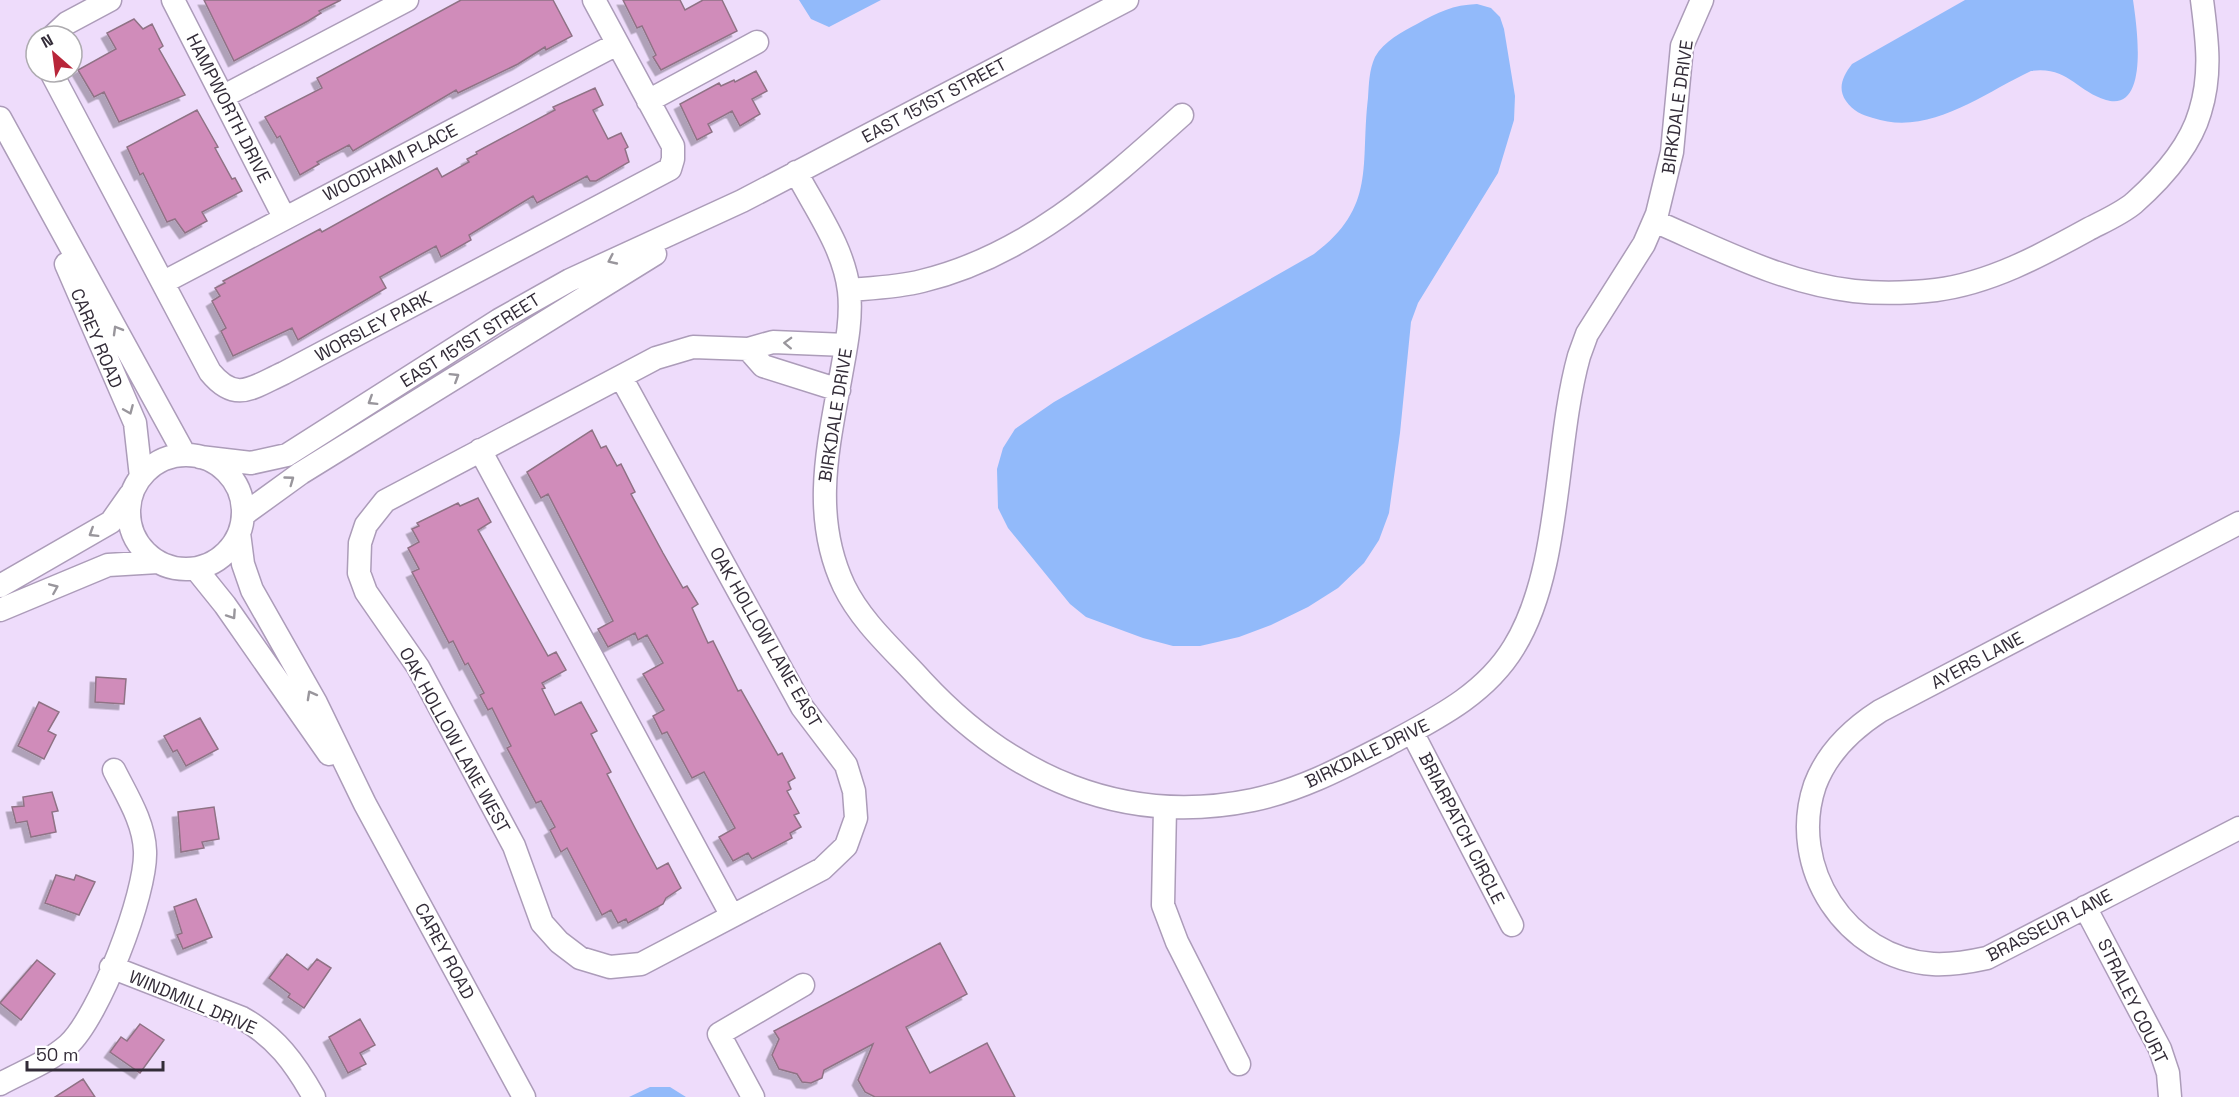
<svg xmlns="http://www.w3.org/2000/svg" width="2239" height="1097" viewBox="0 0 2239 1097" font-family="'Space Grotesk',sans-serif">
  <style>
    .water { fill: #92bafa }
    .building { fill: #d08cba; stroke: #8f7285; stroke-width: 1.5; filter: url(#shadow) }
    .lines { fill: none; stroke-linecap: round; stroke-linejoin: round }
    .minor-casing { stroke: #ac9cb9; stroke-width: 25 }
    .minor { stroke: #fff; stroke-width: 22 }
    .oneway { stroke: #99969c }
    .labels { text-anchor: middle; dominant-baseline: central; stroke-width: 4.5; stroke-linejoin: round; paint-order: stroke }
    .street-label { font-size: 18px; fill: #332c38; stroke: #fff }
  </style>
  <defs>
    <filter id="shadow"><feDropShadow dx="-5.5" dy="5.5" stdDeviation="0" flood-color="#0004"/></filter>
  </defs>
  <rect width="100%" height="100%" fill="#eedcfb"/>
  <path class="water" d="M799,0h82l-52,27 -18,-8z
    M1965,0h168c3,21 18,113 -27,100 -30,-9 -38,-34 -75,-29 -49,23 -102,66 -158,47 -11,-3 -20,-7 -27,-17 -9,-13 -3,-25 6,-37z
    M1477,4l14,4 9,9 4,12 11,67 -1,24 -16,53 -80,130 -7,19 -11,111 -11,80 -10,27 -15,23 -26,25 -30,19 -37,18 -32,12 -39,9h-27l-30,-8 -57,-21 -16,-13 -62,-76 -10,-20 -1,-39 6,-21 12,-19 39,-27 260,-148c63,-47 46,-89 54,-156 1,-14 1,-28 7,-41 9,-16 27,-25 42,-33 21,-12 36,-19 60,-20z
    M650,1087h20l16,10h-57z"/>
  <path class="building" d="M204,0h137l-22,11 2,2 -13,8 -74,40z
    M461,0h92l19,36 -26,14 -1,-3 -27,17 -60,29 -2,-3 -103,61 -4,-6 -32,17 2,2 -19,11 -20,-39 -3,2 -12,-21 57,-29 -5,-10z
    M623,0h57l5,10 18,-10h19l15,31 -76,39 -8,-13 3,-2 -14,-29 -5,2z
    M134,19l9,10 9,-5 11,22 -4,3 26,46 -66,27 -15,-30 -10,5 -16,-27 38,-21 -9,-16z
    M756,71l11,20 -15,8 8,15 -20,12 -8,-15 -24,13 4,8 -15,8 -17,-36 39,-21 2,3 13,-6 1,2z
    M595,88l8,17 -10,5 15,29 13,-6 7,14 -3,2 4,13 -33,19h-6l-3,-5 -50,27 -4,-7 -64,39 2,5 -30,17 -5,-11 -56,31 6,11 -88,52 -6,-12 -59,28 -12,-25 5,-3 -14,-27 8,-5 -5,-8 10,-5 -2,-2 97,-52 2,3 115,-64 5,9 27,-15 -2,-3 10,-5 -1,-2 79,-42 -2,-3z
    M197,110l21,37 -3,1 17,31 3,-1 7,13 -40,21 5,9 -22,12 -10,-14 -8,3 -24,-49 -3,2 -13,-28z
    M592,430l9,18 5,-2 11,20 4,-2 14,28 -4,2 32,59 20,35 4,-2 11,18 -6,4 16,35 5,-2 25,50 3,-1 37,65 4,-2 13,25 -7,4 3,7 -4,2 12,22 -5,2 7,12 -11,6 2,5 -40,21 -4,-6 -15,8 -14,-24 16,-9 -31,-56 -12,6 -25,-46 -5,2 -9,-18 11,-6 -21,-36 20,-11 -16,-28 -9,5 -3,-7 -27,14 -10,-18 15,-8 -65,-127 -7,4 -14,-26z
    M478,498l13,24 -13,8 70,126 8,-4 10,18 -24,13 3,5 -3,1 13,26 26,-13 16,29 -6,3 20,38 -4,2 28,54 22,41 11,-6 13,25 -15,10 -3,6 -35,19 -2,-4 -8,4 -7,-13 -9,5 -35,-67 -6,4 -11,-22 5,-3 -14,-26 -5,2 -29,-55 4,-2 -19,-38 -4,2 -8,-15 4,-2 -16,-30 -3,2 -12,-24 -4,2 -37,-71 7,-3 -11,-21 11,-6 -7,-13 7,-3 -2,-3 41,-20 2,3z
    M96,677l30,2 -2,25 -29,-2z
    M39,702l20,10 -11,19 8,4 -12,24 -26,-13z
    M200,718l18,31 -32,17 -9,-16 -4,2 -9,-16z
    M52,792l6,19 -6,1 4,20 -25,5 -4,-16 -11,2 -4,-16 12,-1 -1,-9z
    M214,807l5,32 -17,3 2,6 -23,4 -3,-40z
    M56,875l18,5 2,-5 19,7 -16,33 -34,-12z
    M196,899l16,38 -29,12 -6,-14 5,-2 -8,-26z
    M940,943l27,51 -61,33 24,46 57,-30 28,54h-140l-10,-5 -7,-12 15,-36 -49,26 -2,8 -11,5 -9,-1 -5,-8 -18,-5 -7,-14 7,-16 -5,-8z
    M287,954l21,16 9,-11 14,9 -27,40 -16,-11 2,-3 -21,-16z
    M37,960l18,14 -34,46 -21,-17z
    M360,1019l15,26 -15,8 6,11 -18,9 -19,-36z
    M140,1024l24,16 -24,33 -30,-21 11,-15 6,4z
    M83,1079l12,18h-40z"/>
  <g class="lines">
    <defs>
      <path id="minor" d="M173,0l111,217
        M53,36l14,-13 43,-23
        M51,72l159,300c26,32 43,15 74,1l386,-204 3,-10v-13l-79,-146
        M224,96l183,-96
        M648,101l109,-59
        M0,118l185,337
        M796,172c20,38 48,76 53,119 3,28 -3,56 -8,84 -13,72 -30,141 3,211 18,37 51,65 78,95 88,95 200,146 331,119 48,-10 91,-33 134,-55 48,-26 98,-50 127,-98 48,-78 40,-201 65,-291l8,-22 57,-90 13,-30 15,-62 10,-106 20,-46
        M1654,221c65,28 129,62 200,70 27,3 56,2 82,-1 54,-7 104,-34 151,-60 15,-8 34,-16 47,-27 27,-24 56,-56 66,-91 12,-38 7,-73 2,-112
        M66,264l69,159 6,54
        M164,282l453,-238
        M849,290c24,-2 50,-3 73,-9 104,-25 183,-97 260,-166
        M621,377l181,330 44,58 8,26 2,27 -10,28 -24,23 -181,95 -31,3 -30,-9 -21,-16 -17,-19 -28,-77 -96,-179 -52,-75 -7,-19 1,-30 6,-18 19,-24 271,-143 37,-11 55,2
        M839,390l-76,-24 -15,-17 25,-7 73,3
        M480,450l252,466
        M129 512a57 57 0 1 1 114 0a57 57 0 1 1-114 0Z
        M200,457l51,6 36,-8 212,-135 71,-40 172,-79 385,-201
        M243,515l58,-42 354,-219
        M2239,523l-359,188c-28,18 -53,42 -65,74 -28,82 31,173 118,179 19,1 36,-2 54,-6l252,-130
        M239,533l4,31 9,26 64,113 49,101 159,293
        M196,569l29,36 104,149
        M0,586l111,-64 19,-27
        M0,610l108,-45 50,-3
        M1412,732l100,193
        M1165,808l-2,97 14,37 62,122
        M2085,907l75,142 8,24 2,24
        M111,967l131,51c34,19 53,45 72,79
        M0,1084c22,-12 49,-22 68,-39 31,-28 79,-152 77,-194 -1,-29 -18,-55 -31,-81
        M753,1097l-34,-63 84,-49"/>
    </defs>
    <use href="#minor" class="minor-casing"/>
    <use href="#minor" class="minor"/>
  </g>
  <defs><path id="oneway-chevron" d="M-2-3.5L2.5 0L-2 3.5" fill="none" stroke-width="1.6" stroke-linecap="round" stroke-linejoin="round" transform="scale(1.5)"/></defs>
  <g class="oneway">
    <use href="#oneway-chevron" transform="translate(612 260) rotate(155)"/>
    <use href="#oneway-chevron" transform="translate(117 330) rotate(-120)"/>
    <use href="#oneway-chevron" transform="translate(788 343) rotate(-178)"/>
    <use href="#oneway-chevron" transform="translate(455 377) rotate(-32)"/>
    <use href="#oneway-chevron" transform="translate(372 401) rotate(148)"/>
    <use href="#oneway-chevron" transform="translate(129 410) rotate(67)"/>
    <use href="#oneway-chevron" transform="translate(290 480) rotate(-36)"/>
    <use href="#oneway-chevron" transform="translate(93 533) rotate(148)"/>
    <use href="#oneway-chevron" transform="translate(54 588) rotate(-23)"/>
    <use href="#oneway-chevron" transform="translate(232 615) rotate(56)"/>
    <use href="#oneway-chevron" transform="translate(311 695) rotate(-119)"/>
  </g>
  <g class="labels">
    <g class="street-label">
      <text transform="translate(934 100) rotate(-28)">EAST 151ST STREET</text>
      <text transform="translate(1677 107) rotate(-82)">BIRKDALE DRIVE</text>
      <text transform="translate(229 108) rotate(63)">HAMPWORTH DRIVE</text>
      <text transform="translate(390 162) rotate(-27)">WOODHAM PLACE</text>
      <text transform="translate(373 326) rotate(-28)">WORSLEY PARK</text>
      <text transform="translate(97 338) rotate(67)">CAREY ROAD</text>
      <text transform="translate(470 340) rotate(-32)">EAST 151ST STREET</text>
      <text transform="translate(835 415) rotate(-81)">BIRKDALE DRIVE</text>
      <text transform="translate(766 637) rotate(60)">OAK HOLLOW LANE EAST</text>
      <text transform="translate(1977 660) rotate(-28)">AYERS LANE</text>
      <text transform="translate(455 740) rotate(61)">OAK HOLLOW LANE WEST</text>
      <text transform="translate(1367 753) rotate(-26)">BIRKDALE DRIVE</text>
      <text transform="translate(1462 828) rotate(63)">BRIARPATCH CIRCLE</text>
      <text transform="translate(2049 925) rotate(-27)">BRASSEUR LANE</text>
      <text transform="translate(445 951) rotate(62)">CAREY ROAD</text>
      <text transform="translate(2133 1001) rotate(64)">STRALEY COURT</text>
      <text transform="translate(193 1002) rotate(23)">WINDMILL DRIVE</text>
    </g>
  </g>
  <g transform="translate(54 54) rotate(332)"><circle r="28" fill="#ffffff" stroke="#adabaf" stroke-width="1.5"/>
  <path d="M0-4.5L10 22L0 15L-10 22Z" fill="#b8263a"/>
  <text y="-9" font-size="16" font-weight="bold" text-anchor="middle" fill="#332c38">N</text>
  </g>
  <path d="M27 1061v9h136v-9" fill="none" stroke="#332c38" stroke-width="3"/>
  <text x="36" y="1061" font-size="18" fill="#332c38" stroke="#ffffff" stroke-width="4.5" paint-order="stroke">50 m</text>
</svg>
